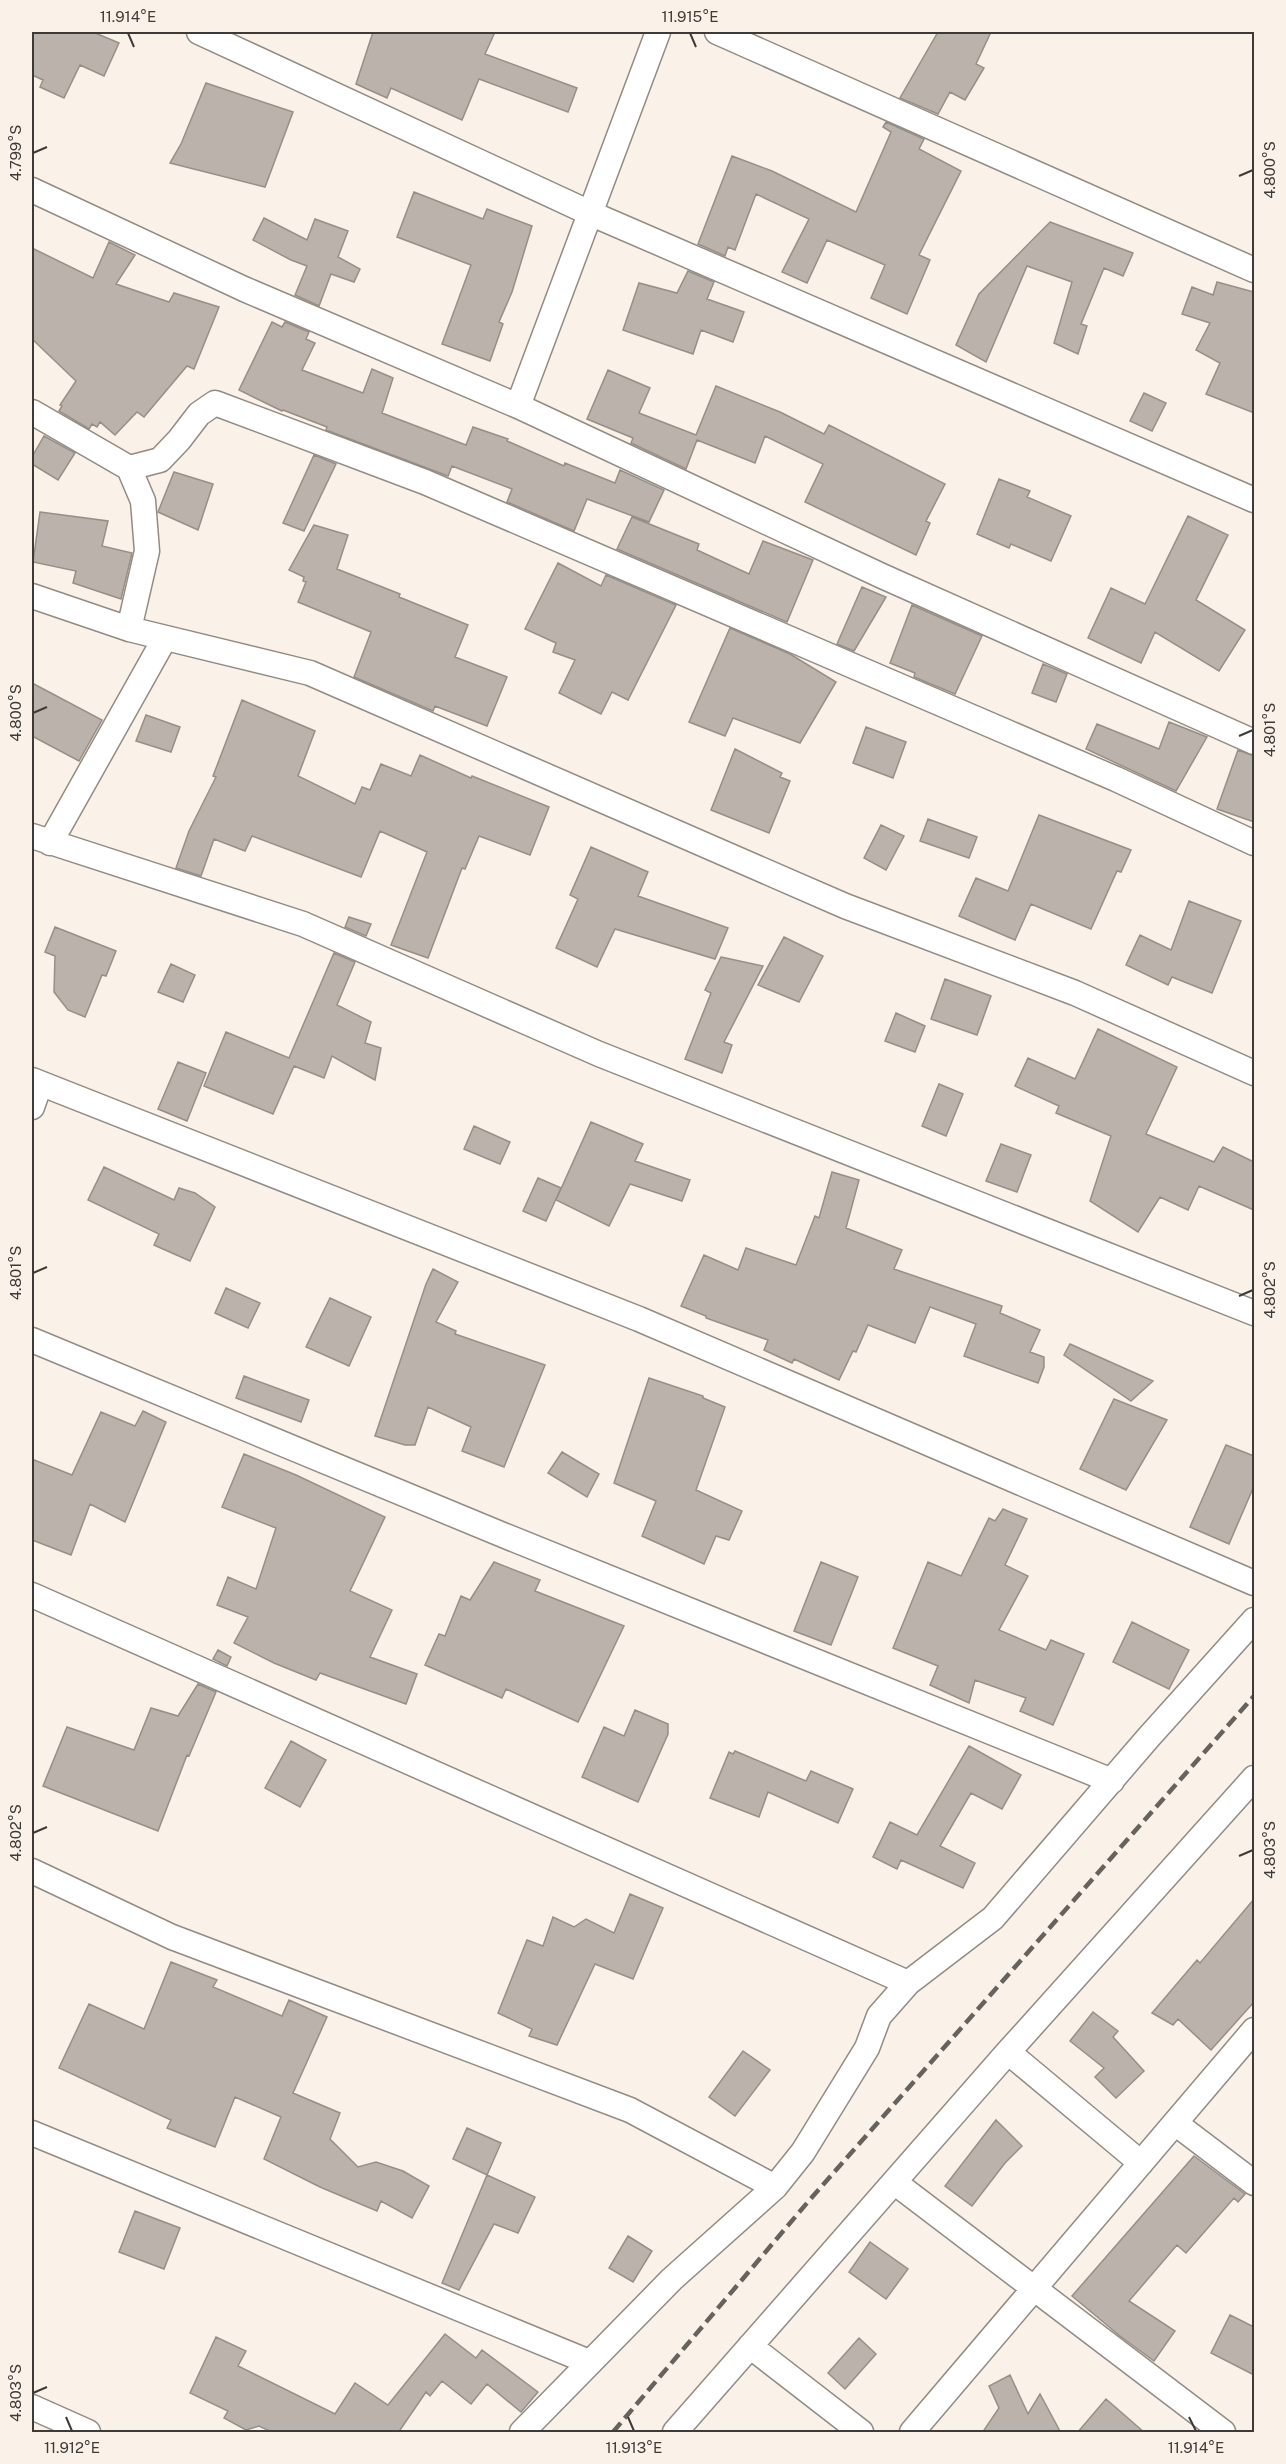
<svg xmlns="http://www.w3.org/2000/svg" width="1286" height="2464" viewBox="0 0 1286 2464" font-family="'Public Sans',sans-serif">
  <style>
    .building { fill: #bbb3ab; stroke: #978f87; stroke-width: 1.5 }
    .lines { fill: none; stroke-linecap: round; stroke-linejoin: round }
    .street-casing { stroke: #928b83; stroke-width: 27 }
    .street { stroke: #fff; stroke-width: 24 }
    .rail { stroke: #66625d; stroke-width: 4.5; stroke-dasharray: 12 6; stroke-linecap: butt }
    .ticks { fill: none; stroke: #3e3a37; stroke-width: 2 }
    .neatline { fill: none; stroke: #3e3a37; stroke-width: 2 }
    .ticks-label { font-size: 15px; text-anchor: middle; fill: #3e3a37 }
  </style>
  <rect width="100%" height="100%" fill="#faf2e9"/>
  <path class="building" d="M32,32h61l26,11 -15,33 -24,-11 -16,33 -24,-11 3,-7 -11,-5z
    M373,32h122l-10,22 92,34 -9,24 -89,-33 -17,41 -71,-32 -4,10 -31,-14z
    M938,32h53l-15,32 8,4 -19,32 -15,-8 -12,22 -38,-16z
    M206,83l87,29 -28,75 -95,-24 11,-19z
    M886,122l38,17 -5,10 42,22 -42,84 11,5 -23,54 -36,-16 14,-33 -58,-25 -20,43 -25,-11 27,-53 -53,-25 -21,56 -7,-3 -3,9 -27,-12 34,-88 40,15 84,41 35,-80 -8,-5z
    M414,192l69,27 4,-10 45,17 -20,66 -13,30 4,2 -13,37 -48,-17 29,-79 -74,-28z
    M264,218l43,22 8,-21 33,12 -10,26 22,12 -6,13 -23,-8 -12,32 -24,-11 12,-29 -16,-6 -38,-20z
    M1050,222l83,31 -10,23 -19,-8 -23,56 6,2 -9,28 -24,-11 18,-61 -45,-16 -41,96 -30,-17 23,-51z
    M109,242l26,13 -19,29 53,18 5,-9 45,14 -25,62 -7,-3 -43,51 -7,-5 -22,23 -15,-13 -3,5 -5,-3 -3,5 -30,-18 3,-5 -2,-1 16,-24 -44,-42v-91l61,30z
    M688,271l26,11 -7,17 37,13 -11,30 -32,-12 -8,24 -70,-24 16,-47 38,10z
    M1217,282l37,10v121l-48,-19 14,-31 -24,-13 14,-27 -28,-9 10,-27 21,8z
    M272,322l10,5 3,-5 24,10 -3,7 9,4 -13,27 61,23 9,-24 21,9 -11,35 84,32 7,-18 35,12 -1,2 57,25 1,-3 50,20 5,-13 44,20 -15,32 -62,-23 -13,32 -67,-29 5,-13 -60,-23 -4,10 -122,-46 1,-3 -44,-17 -1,1 -43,-21z
    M608,370l42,18 -11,25 57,22 20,-49 64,26 44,22 5,-9 116,59 -19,37 4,2 -14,32 -111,-53 18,-38 -58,-28 -10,27 -58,-23 -11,29 -55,-26 2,-5 -46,-19z
    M1144,393l22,10 -14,28 -22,-10z
    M44,436l31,17 -17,27 -26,-16v-7z
    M314,455l22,9 -32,67 -21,-8z
    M174,472l39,12 -15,46 -40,-18z
    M999,479l31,12 -3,6 44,19 -20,45 -40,-17 -2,4 -32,-14z
    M40,512l68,9 -6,25 30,7 -11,46 -48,-16 3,-12 -43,-9z
    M1188,516l40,19 -32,65 49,30 -26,41 -64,-39 -14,31 -53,-25 23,-50 34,16z
    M632,517l67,27 -2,6 52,24 14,-33 50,19 -26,62 -170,-73z
    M314,525l34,10 -11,34 63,25 -1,3 69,28 -13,32 52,20 -20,49 -52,-20 -2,5 -79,-34 17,-45 -73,-30 8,-20 -3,-1 1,-4 -15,-7z
    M558,563l43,23 5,-11 70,30 -48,95 -16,-8 -11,22 -42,-21 16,-33 -22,-8 3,-9 -31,-14z
    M862,587l24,10 -32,54 -17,-7z
    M912,605l70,31 -27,58 -41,-17 1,-4 -25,-10z
    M730,628l60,26 46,28 -36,61 -67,-25 -8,18 -36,-14z
    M1043,664l24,10 -11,28 -24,-9z
    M32,683l70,37 -23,41 -47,-25z
    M242,700l73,31 -17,45 57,28 7,-17 8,3 11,-26 30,12 9,-21 51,23 1,-2 77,31 -19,48 -51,-19 -14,33 -3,-1 -34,90 -37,-13 36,-93 -47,-21 -19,46 -109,-41 -7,15 -31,-12 -13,37 -25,-8 13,-37 27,-54 -3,-1z
    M146,715l34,12 -9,25 -35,-11z
    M1169,722l38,15 -31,54 -90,-42 11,-25 62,25z
    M866,727l40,15 -13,36 -40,-15z
    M735,749l47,24 -2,4 10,4 -21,52 -58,-23z
    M1238,750l16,6v66l-37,-13z
    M1039,815l92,35 -10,22 -4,-1 -26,58 -60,-25 -16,36 -56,-24 17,-38 32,13z
    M928,819l49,18 -8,21 -49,-17z
    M881,825l23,11 -18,34 -22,-12z
    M591,847l57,25 -10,24 90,32 -13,31 -100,-30 -18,38 -41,-19 22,-49 -8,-4z
    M1189,901l52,20 -29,72 -40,-16 -4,8 -42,-20 14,-30 31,15z
    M349,917l22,7 -5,12 -21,-9z
    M55,927l61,24 -10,25 -4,-1 -17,42 -17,-7 -14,-18 1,-36 -10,-4z
    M784,937l39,19 -24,46 -41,-17z
    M334,953l21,9 -18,43 34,17 -6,21 16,5 -6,32 -43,-24 -8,22 -30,-12 -21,48 -69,-28 22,-54 63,26z
    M721,957l42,9 -39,76 8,3 -10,28 -37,-14 26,-66 -6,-3z
    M171,964l24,11 -12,27 -25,-10z
    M945,979l46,17 -14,39 -46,-16z
    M896,1013l29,13 -10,26 -30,-11z
    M1098,1029l79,38 -31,67 68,28 9,-15 31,15v48l-55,-24 -11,24 -28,-13 -22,35 -48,-31 21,-65 -55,-23 3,-7 -44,-20 13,-28 47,21z
    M178,1062l28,11 -19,48 -29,-12z
    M939,1084l24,10 -17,42 -24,-10z
    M591,1122l52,22 -8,17 55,19 -8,21 -52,-17 -21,42 -53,-26z
    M474,1126l36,16 -10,22 -36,-15z
    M1001,1144l30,11 -14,37 -31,-11z
    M104,1167l70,33 5,-12 16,5 20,14 -25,54 -36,-16 5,-11 -71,-34z
    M832,1172l27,8 -13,48 56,22 -8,19 108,37 -2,7 40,17 -10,22 14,5v10l-6,16 -74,-27 12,-32 -46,-17 -15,36 -47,-18 -12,27 -3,-1 -14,29 -45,-21 -2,4 -28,-13 4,-10 -62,-22v-2l-25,-10 23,-51 34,15 8,-22 50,17 19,-49 4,2z
    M538,1178l23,10 -15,33 -23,-10z
    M433,1269l25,13 -22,40 20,9 -1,3 90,31 -41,102 -42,-16 9,-24 -43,-20 -13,38h-10l-30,-9 51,-152z
    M226,1288l34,15 -12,25 -33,-15z
    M330,1298l41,19 -22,49 -43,-19z
    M1070,1344l83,37 -22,20 -67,-46z
    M244,1376l65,24 -8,22 -65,-24z
    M649,1378l54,18v2l22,9 -29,83 46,21 -13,29 -13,-4 -12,28 -62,-28 14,-35 -42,-18z
    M1114,1399l53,21 -41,70 -46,-21z
    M143,1411l23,11 -41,100 -35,-18 -19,51 -39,-15v-81l40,16 29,-63 34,14z
    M1226,1445l28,11v30l-25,58 -39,-17z
    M562,1452l37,22 -12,23 -39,-24z
    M244,1454l52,21 89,42 -35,74 42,19 -22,47 47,17 -11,30 -86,-31 -4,7 -42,-17 -40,-20 14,-26 -31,-12 11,-28 28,12 20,-61 -54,-21z
    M1003,1509l24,10 -22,46 23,11 -29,54 47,20 5,-10 33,14 -31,71 -33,-14 6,-13 -51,-18 -6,23 -39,-18 8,-19 -45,-18 35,-86 33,14 28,-58 6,3z
    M494,1562l46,18 -5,11 89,35 -46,96 -72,-33 -4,9 -77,-33 14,-31 6,2 16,-40 9,4z
    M821,1562l37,15 -27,68 -37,-14z
    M1132,1622l57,28 -20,39 -56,-27z
    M218,1650l13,7 -4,9 -14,-7z
    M198,1684l18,8 -27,64 -2,-1 -29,76 -115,-45 24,-59 67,23 17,-42 27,8z
    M635,1710l33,14v10l-30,68 -56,-25 22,-50 20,9z
    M291,1741l35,19 -26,47 -35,-19z
    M969,1746l52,29 -19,34 -31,-16 -31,53 35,17 -12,25 -62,-28 -4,9 -24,-12 17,-35 27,13z
    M735,1751l71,30 5,-10 42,18 -15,34 -70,-31 -9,25 -49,-19 19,-46 4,2z
    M630,1894l33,14 -30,71 -38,-15 -38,81 -28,-9 3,-7 -34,-16 29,-73 16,6 10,-29 21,10 12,-8 28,14z
    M1254,1899v103l-43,48 -33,-31 -5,6 -21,-12 45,-53 3,3z
    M171,1962l46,18 -4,7 69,29 7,-16 38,17 -34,76 47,20 -10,26 28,28 18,-5 27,9 26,15 -17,32 -31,-17 -4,10 -57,-24 -56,-28 17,-42 -46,-20 -20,50 -48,-19 4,-8 -112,-52 30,-64 55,25z
    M1093,2012l25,19 -5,6 31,34 -28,27 -21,-21 9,-9 -34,-27z
    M743,2051l27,19 -35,46 -26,-19z
    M996,2120l26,26 -17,17 -33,43 -27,-20z
    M467,2128l34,15 -14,32 -34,-16z
    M1194,2156l51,38 -7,8 -4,-4 -48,55 -9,-8 -48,56 46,30 -21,30 -34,-25 -48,-40z
    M487,2175l48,22 -17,36 -24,-9 -35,66 -17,-7z
    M135,2211l45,17 -16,41 -45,-17z
    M628,2236l24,15 -19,31 -24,-14z
    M870,2242l38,27 -22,30 -37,-27z
    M1230,2315l24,12v48l-43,-22z
    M445,2334l31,24 6,-8 56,42 -17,20 -34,-28 -16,20 -29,-23 -12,15 -4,-4 -28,41h-124l-15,-7 -13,4 -22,-12 4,-7 -38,-18 26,-56 30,14 -8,15 97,48 20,-31 33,22z
    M859,2338l17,16 -31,35 -17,-16z
    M1010,2375l18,39 12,-20 21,39h-79l17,-25 -10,-22z
    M1106,2399l39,34h-68z"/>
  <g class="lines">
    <defs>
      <path id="street" d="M199,32l393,182 662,286
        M717,32l537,238
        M32,190l212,99 274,117 364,170 372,166
        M518,406l140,-374
        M32,412l97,56 14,33 4,50 -18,78
        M129,468l31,-8 19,-20 20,-26 16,-11 210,79 691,297 138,64
        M32,596l97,33 181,44 535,233 230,87 179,80
        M32,836l271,88 296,130 655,259
        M50,843l115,-205
        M32,1080l607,239 615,264
        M32,1107l8,-23
        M32,1340l471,195 609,246
        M32,1595l876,388
        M32,1871l140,66 458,173 145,77
        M1008,2052l133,111
        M1175,2123l79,60
        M32,2133l557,229
        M894,2182l329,250
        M750,2346l111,86
        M32,2407l56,25
        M522,2432l150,-153 103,-92 28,-35 64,-104 12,-32 29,-33 85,-65 155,-180 106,-118
        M675,2432l333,-380 246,-274
        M912,2432l342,-402"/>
    </defs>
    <use href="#street" class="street-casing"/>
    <use href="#street" class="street"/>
    <path class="rail" d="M613,2432l194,-229 447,-507"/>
  </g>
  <path class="ticks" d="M128,33l6,14M690,33l6,14M33,153l14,-6M1239,176l14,-6M33,713l14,-6M1239,736l14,-6M33,1273l14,-6M1239,1296l14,-6M33,1833l14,-6M1239,1856l14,-6M33,2393l14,-6M66,2417l6,14M628,2417l6,14M1189,2417l7,14"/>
  <rect width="1286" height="2464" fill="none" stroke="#faf2e9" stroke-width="66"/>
  <rect x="33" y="33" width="1220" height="2398" class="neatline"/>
  <g class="ticks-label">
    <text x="128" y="22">11.914°E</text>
    <text x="690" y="22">11.915°E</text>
    <text transform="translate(16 153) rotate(-90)" y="5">4.799°S</text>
    <text transform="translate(1270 170) rotate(-90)" y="5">4.800°S</text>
    <text transform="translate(16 713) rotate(-90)" y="5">4.800°S</text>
    <text transform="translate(1270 730) rotate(-90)" y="5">4.801°S</text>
    <text transform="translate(16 1273) rotate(-90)" y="5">4.801°S</text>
    <text transform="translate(1270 1290) rotate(-90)" y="5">4.802°S</text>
    <text transform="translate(16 1833) rotate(-90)" y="5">4.802°S</text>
    <text transform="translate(1270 1850) rotate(-90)" y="5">4.803°S</text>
    <text transform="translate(16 2393) rotate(-90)" y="5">4.803°S</text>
    <text x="72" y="2453">11.912°E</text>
    <text x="634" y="2453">11.913°E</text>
    <text x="1196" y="2453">11.914°E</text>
  </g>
</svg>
